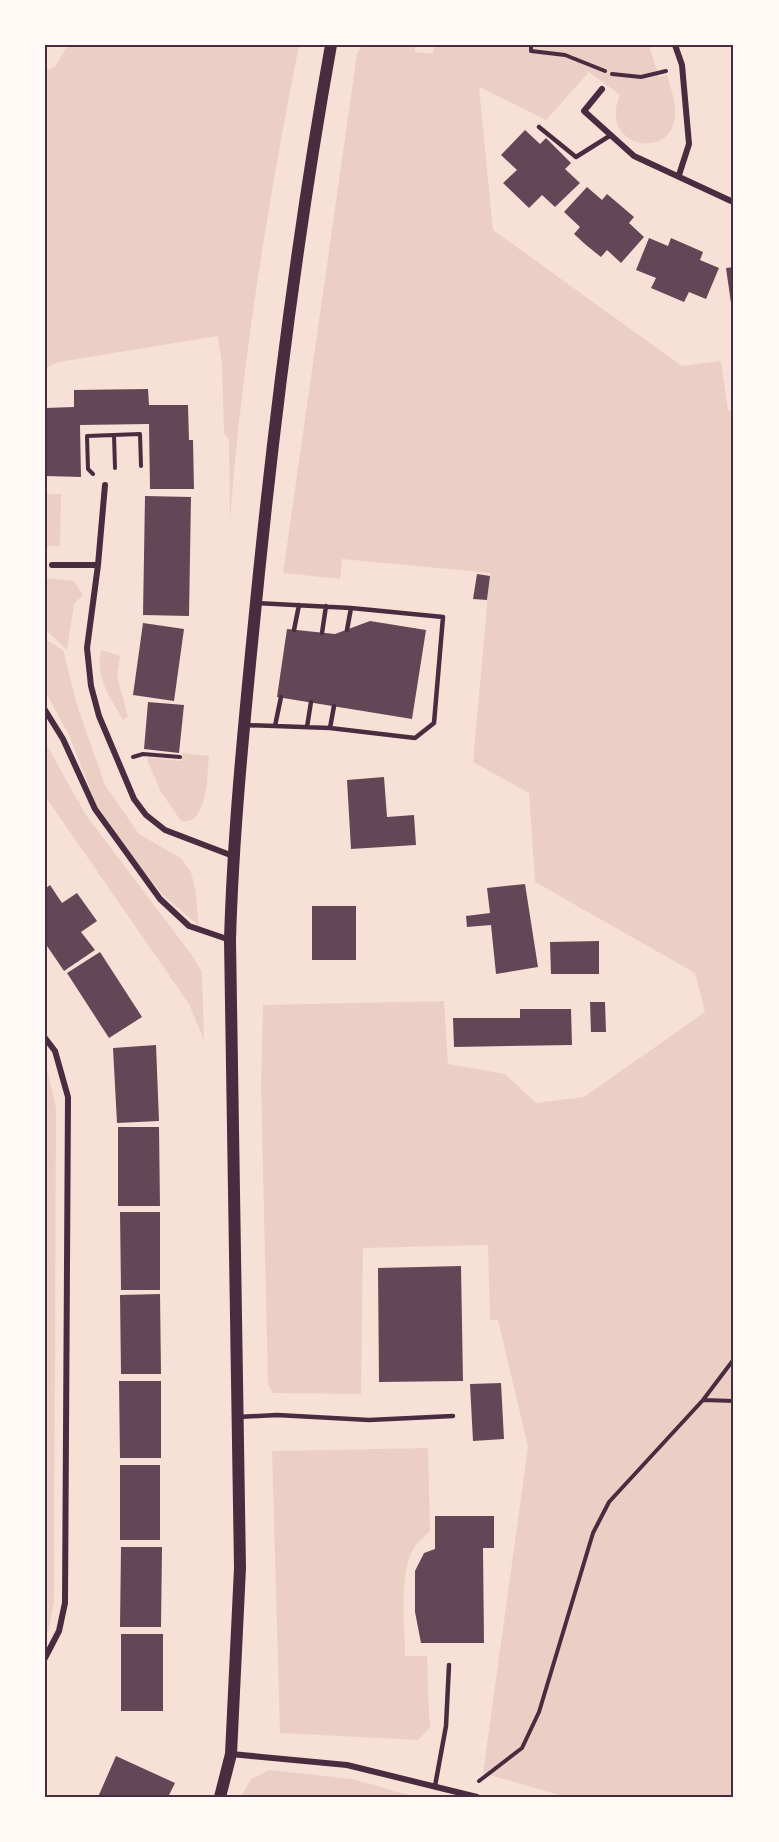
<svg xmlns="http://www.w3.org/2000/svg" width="779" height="1842" viewBox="0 0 779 1842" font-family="Literata,serif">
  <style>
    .green { fill: #ebcfc5 }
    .building { fill: #644757 }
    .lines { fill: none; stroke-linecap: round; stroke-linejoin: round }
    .path { stroke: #4a2c40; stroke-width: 4 }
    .service { stroke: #4a2c40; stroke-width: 4.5 }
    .minor { stroke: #4a2c40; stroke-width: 6 }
    .secondary { stroke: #4a2c40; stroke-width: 12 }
    .neatline { fill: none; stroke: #4a2c40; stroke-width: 2 }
  </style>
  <rect width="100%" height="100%" fill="#f7e1d7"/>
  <path class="green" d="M68,45h231c-31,157 -57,316 -69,475l-1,-81 -5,-5 -2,-70 -4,-28 -159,26 -14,6v-297l10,-4z
    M362,45h53v7l18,2 1,-8 -13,-1h228l10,32 8,-2c4,14 9,27 8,41 -3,46 -78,31 -55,-21l-31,-23 -43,48 -67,-33 14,143 189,136 39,-5 7,50h6v1386h-168l-83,-24 45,-326 -30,-127h-8l-2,-75 -125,3 -2,146 -88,-1 -5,-9 -7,-299 2,-80 181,-4 4,63 57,10 31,29 48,-6 121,-85 -10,-39 -160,-91 -6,-89 -56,-31 17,-189 -148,-14 -2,20 -57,-6 74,-519z
    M45,494h16l-1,52h-15z
    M45,578l29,3 9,14 -9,9 -7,46 -22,-21z
    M45,639l18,11 14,55 28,80 34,49 42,24 10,14 4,16 4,38 -35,-30 -26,-32 -42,-60 -27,-69 -24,-44z
    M101,650l19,6 -3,20 11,41 -5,3c-13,-24 -28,-41 -22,-70z
    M45,742l41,73 105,139 11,18 2,68 -15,-36 -144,-208z
    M183,753l26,3c-2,18 -1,71 -28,65l-20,-29 -14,-32 1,-3 33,4z
    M45,1060l11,48 -2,494 -5,27 -4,7z
    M428,1448l2,83c-5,5 -13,11 -16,17 -16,25 -9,79 -9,108h22l2,60 2,10 -13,14 -138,-7 -8,-282z
    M269,1770l83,9 64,18h-175l10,-18z"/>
  <path class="building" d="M525,130l15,14 6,-6 25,25 -6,6 15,14 -25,24 -13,-12 -13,13 -26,-25 14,-13 -16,-15z
    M587,187l15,13 5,-6 13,11 14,12 -5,6 15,14 -23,26 -14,-13 -6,7 -15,-12 -12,-11 6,-7 -16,-15z
    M649,238l19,8 3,-8 32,14 -3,8 19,8 -13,31 -17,-7 -5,10 -33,-14 5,-10 -20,-8z
    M734,267v35l-3,1 -5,-35z
    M148,389l1,16h39l1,35h4l1,49h-44l-1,-65 -69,1 1,52 -36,-1v-68l29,-1v-17z
    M145,496l46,1 -2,119 -46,-1z
    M477,574l13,2 -3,24 -14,-1z
    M370,621l56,9 -14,89 -135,-22 10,-68 48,5z
    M143,623l41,6 -10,72 -41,-6z
    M148,702l36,3 -5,48 -35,-4z
    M384,777l3,40 27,-2 2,30 -65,4 -4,-69z
    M525,884l13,83 -42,7 -5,-49 -24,2 -1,-11 24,-3 -3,-25z
    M50,885l12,18 15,-10 20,28 -16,11 14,18 -31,21 -19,-28v-54z
    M312,906h44v54h-44z
    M599,941v33h-48l-1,-32z
    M100,952l42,65 -33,21 -42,-65z
    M590,1002h15l1,30h-15z
    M520,1009h51l1,36 -118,2 -1,-29h67z
    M156,1045l3,76 -42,2 -4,-75z
    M118,1127h41l1,79h-42z
    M120,1212h40v78h-39z
    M461,1266l2,115 -84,1 -1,-114z
    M160,1294l1,80h-40l-1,-79z
    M119,1381h42v77h-41z
    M501,1383l3,56 -31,2 -3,-57z
    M120,1465h40v75h-40z
    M435,1516h59v32h-11l1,95h-63l-6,-31v-41l9,-18 11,-4z
    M121,1547h41l-1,80h-41z
    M121,1634h42v77h-42z
    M116,1756l59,27 -7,14h-70z"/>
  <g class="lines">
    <path class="path" d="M531,45v6l34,4 40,16
      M612,74l29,3 25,-6
      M114,435l1,33
      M93,474l-5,-5 -1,-33 53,-2 1,32
      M133,757l10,-3 37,3
      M703,1400l31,1
      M479,1781l43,-33 17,-36 54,-179 16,-31 94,-102 31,-41"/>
    <path class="service" d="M539,127l37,30 35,-22
      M294,630l5,-25
      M347,630l4,-22
      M322,633l4,-27
      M244,725l86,3 85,10 19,-15 9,-106 -92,-9 -95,-5
      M275,726l6,-29
      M307,727l4,-25
      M330,728l4,-22
      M238,1417l39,-2 92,5 84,-4
      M435,1786l11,-60 3,-61"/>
    <path class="minor" d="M675,45l7,20 7,79 -10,31
      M602,89l-18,22 50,45 97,45 3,-1
      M105,485l-7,80 -11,83 4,38 8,30 35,83 12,16 19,15 68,26
      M52,565h46
      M45,710l18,29 32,70 65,90 29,27 41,14
      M45,1038l10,13 13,46 -3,506 -6,28 -14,27
      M231,1754l116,11 130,32"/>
    <path class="secondary" d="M220,1797l11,-43 9,-186 -10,-628c3,-103 13,-205 23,-307 19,-197 43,-393 78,-588"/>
  </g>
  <rect width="779" height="1842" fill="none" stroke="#fffaf5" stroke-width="93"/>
  <rect x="46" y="46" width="686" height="1750" class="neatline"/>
</svg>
